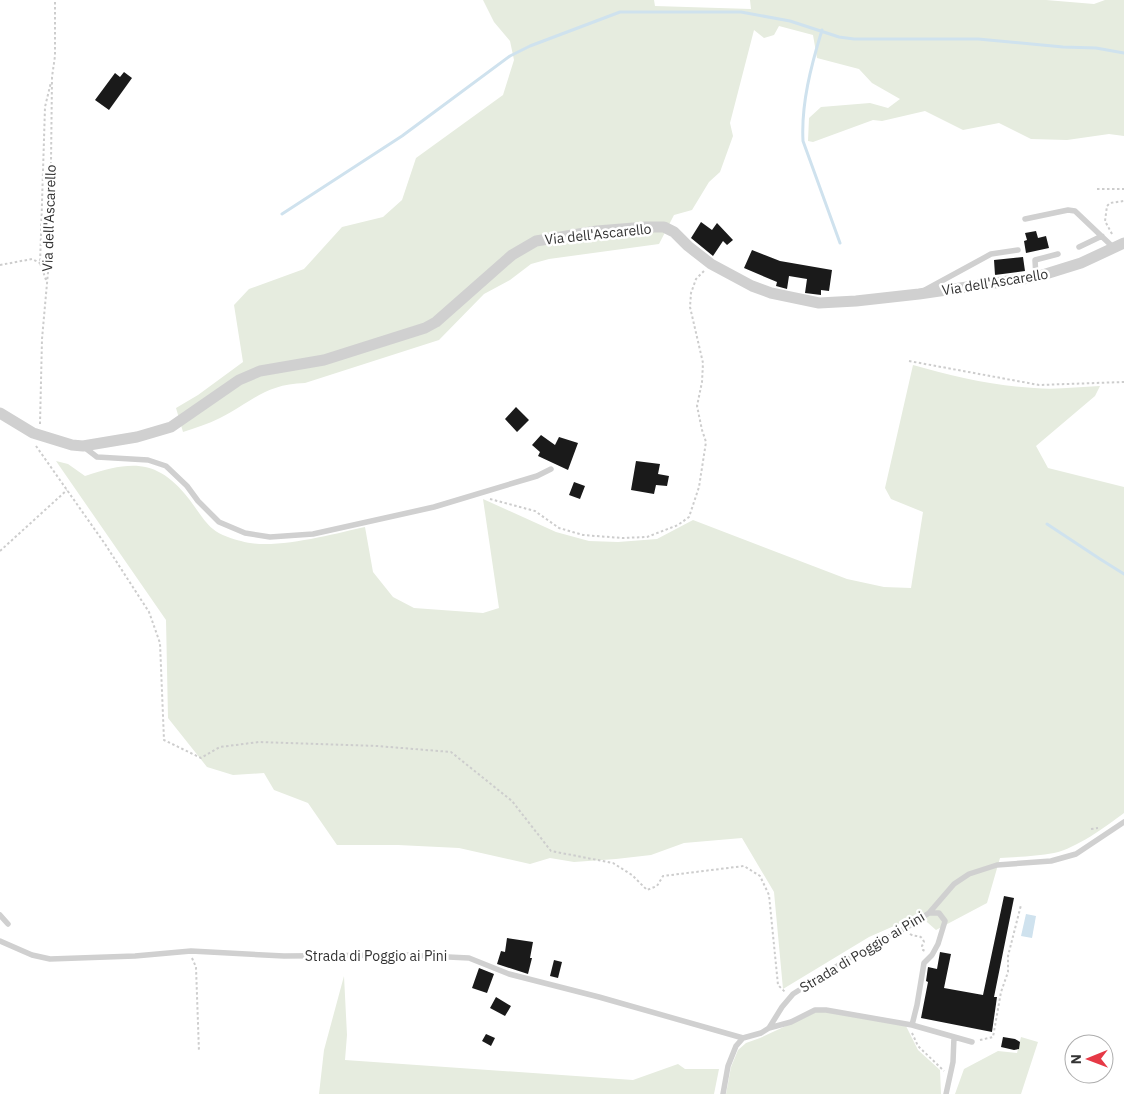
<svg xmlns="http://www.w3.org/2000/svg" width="1124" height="1094" viewBox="0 0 1124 1094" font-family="'IBM Plex Sans',sans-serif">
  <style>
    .green { fill: #e6ecdf }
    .water { fill: #cfe2ee }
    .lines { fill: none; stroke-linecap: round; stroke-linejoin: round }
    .stream { stroke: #cfe2ee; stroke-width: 3 }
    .building { fill: #1a1a1a }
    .path { stroke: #cdcdcd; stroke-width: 2; stroke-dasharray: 2.5 2.5; stroke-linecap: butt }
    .service { stroke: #d0d0d0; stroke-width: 5.5 }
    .minor { stroke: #d0d0d0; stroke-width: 11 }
    .labels { text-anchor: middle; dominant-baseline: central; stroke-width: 5; stroke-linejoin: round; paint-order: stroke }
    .street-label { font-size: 14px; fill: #333; stroke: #fff }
  </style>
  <rect width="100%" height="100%" fill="#fff"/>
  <path class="green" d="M483,0h171l1,6 96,3 -1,-9h296l48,4 11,-4h19v136l-15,-2 -42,6 -36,-1 -32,-16 -36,7 -38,-19 -43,10 -9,-1 -60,22 -5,-1 1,-23 12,-11 49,-4 18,5 12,-9 -28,-16 -13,-14 -42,-11 -4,-23 -34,-9 -5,9 -10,3 -10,-8 -24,93 3,13 -13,36 -11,10 -17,28 -18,5 -15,29 -110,15 -18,5 -21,16 -26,14 -45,46 -134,43c-40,1 -53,19 -85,35 -12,6 -25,10 -37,14l-7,-24 22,-13 45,-33 -9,-57 15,-16 55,-20 38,-42 41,-10 19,-17 14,-42 87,-63 11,-35 -4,-19 -16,-19z
    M913,365c39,11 81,21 121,23 22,2 44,-1 66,-2l-5,10 -59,50 12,22 76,19v326c-19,14 -47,35 -70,40 -17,3 -36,4 -54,5l-13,45 -51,27 -17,-15 -50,22 -86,52 -9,-97 -32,-54 -58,5 -33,12 -35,4 -42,3 -24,-4 -20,6 -71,-16 -61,-3h-61l-29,-42 -34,-13 -10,-17 -31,2 -26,-8 -39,-49 -2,-98 -110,-159 12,3 17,12c46,-15 72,-18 104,23 7,9 16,24 24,30 7,6 20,10 28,12 31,10 92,-7 124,-14l8,45 20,25 21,11 69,5 16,-5 -16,-109 73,33 33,9 29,1 39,-3 36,-19 154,59 37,8 27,1 12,-76 -32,-13 -6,-11z
    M344,976l3,59 -2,25 288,20 45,-16 7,5h34l-5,25h-395l5,-44z
    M816,1012h10l80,14 12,24 22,20 1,24h-215l5,-27 7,-17 8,-7 14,-5z
    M1021,1037l17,5 -17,52h-66l9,-25 34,-18 19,2z"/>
  <path class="water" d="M1026,914l10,2 -4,22 -11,-2z"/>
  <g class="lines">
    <path class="stream" d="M822,30c-11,36 -21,74 -19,111l37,102
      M282,214l120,-78 108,-80 20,-10 90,-34h121l49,9 49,16 15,2h124l85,8 33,1 28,5
      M1047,524l53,35 24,15"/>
  </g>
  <path class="building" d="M124,72l8,6 -23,32 -14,-10 20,-27 5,4z
    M701,222l11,8 5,-7 16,17 -6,5 -4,-4 -10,15 -22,-18z
    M1036,231l2,7 8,-2 3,12 -23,5 -2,-12 3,-1 -2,-7z
    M752,250l28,11 52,9 -3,21 -8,-1v5l-16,-2 2,-14 -18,-3 -2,13 -11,-3 1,-4 -33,-14z
    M1023,257l2,14 -30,4 -1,-15z
    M516,407l13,13 -12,12 -12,-13z
    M541,435l14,10 4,-8 19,6 -10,27 -30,-14 2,-4 -8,-7z
    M636,461l24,3 -2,10 11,2 -2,10 -11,-1 -2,9 -23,-4z
    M574,482l11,4 -5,13 -11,-4z
    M1004,896l10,2 -20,99h3l-5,35 -71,-14 7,-36 -2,-1 2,-14 9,2 3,-17 11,2 -7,34 39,7z
    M507,938l26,4 -3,16h2l-4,16 -31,-10 4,-13 4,1z
    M554,960l8,2 -4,16 -8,-2z
    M479,968l15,6 -7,19 -15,-5z
    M496,997l15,9 -6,10 -15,-8z
    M486,1034l9,4 -4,8 -9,-5z
    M1003,1037l12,2 5,3 -1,7 -5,1 -13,-3z"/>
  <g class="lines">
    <path class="path" d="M1097,189h27
      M1112,234l-7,-13 2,-15 3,-3 14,-2
      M0,265l32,-6 8,4
      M46,280l-6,-17 1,-28 4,-128 6,-25
      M909,361l130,24 85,-3
      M40,424l2,-85 8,-89 2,-173 3,-21v-56
      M36,446l69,98 44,68 11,31 4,97 37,18 19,-11 39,-5 118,4 74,6 61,49 39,50 62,12 19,12 15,15 10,-4 6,-10 81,-10 16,10 9,19 9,90 7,7
      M490,499l45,12 24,17 24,7 39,3 25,-1 31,-12 11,-8 10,-30 7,-45 -4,-12 -5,-24 5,-24 1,-19 -13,-56 1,-14 5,-14 8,-8
      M0,551l67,-61
      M1091,829l7,-1
      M910,934c6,4 11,-1 14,8l-2,4 1,4 2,1
      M192,958l4,9 3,85
      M912,1033l6,13 26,25
      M980,1040l13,-3 8,-45 7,-20v-16l13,-51"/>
    <path class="service" d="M1025,219l43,-9 7,1 39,37
      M1079,247l23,-11
      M1036,277l-1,-17 23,-6
      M925,290l66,-36 27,-4
      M84,447l13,10 51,3 18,6 21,20 11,15 21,21 26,11 25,4 43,-3 121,-27 103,-31 14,-7
      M0,915l8,9
      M0,941l32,14 18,4 85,-3 56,-5 93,5 123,-1 62,3 40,16 90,23 144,41
      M912,1025l5,-20 7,-42 8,-8 6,-11 7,-23 -6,-8h-10
      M769,1028l22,-6 24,-12h11l86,15 60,17
      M723,1094l5,-28 8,-20 7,-8 18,-5 8,-5 13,-21 11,-13 65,-41 48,-25 23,-15 25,-29 15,-10 28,-9 54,-4 25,-7 48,-32
      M946,1094l7,-32 1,-25"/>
    <path class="minor" d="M0,413l33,20 39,12 11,1 54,-9 34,-10 68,-47 21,-9 64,-11 101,-32 11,-6 76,-67 24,-14 61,-10 49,-4h18l10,5 14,14 23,18 41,22 19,7 48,10 37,-2 63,-7 117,-17 45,-14 43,-20"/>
  </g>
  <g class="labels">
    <g class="street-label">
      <text transform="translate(49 218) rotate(-88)">Via dell'Ascarello</text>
      <text transform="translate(598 234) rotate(-6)">Via dell'Ascarello</text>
      <text transform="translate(995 282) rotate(-9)">Via dell'Ascarello</text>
      <text transform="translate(862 952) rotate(-31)">Strada di Poggio ai Pini</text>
      <text x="376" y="956">Strada di Poggio ai Pini</text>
    </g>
  </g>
  <g transform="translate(1089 1059) rotate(269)"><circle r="24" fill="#ffffff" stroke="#adadad"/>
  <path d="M0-4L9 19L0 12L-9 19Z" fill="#e63946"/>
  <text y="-8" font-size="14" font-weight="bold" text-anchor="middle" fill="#333333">N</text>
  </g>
</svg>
